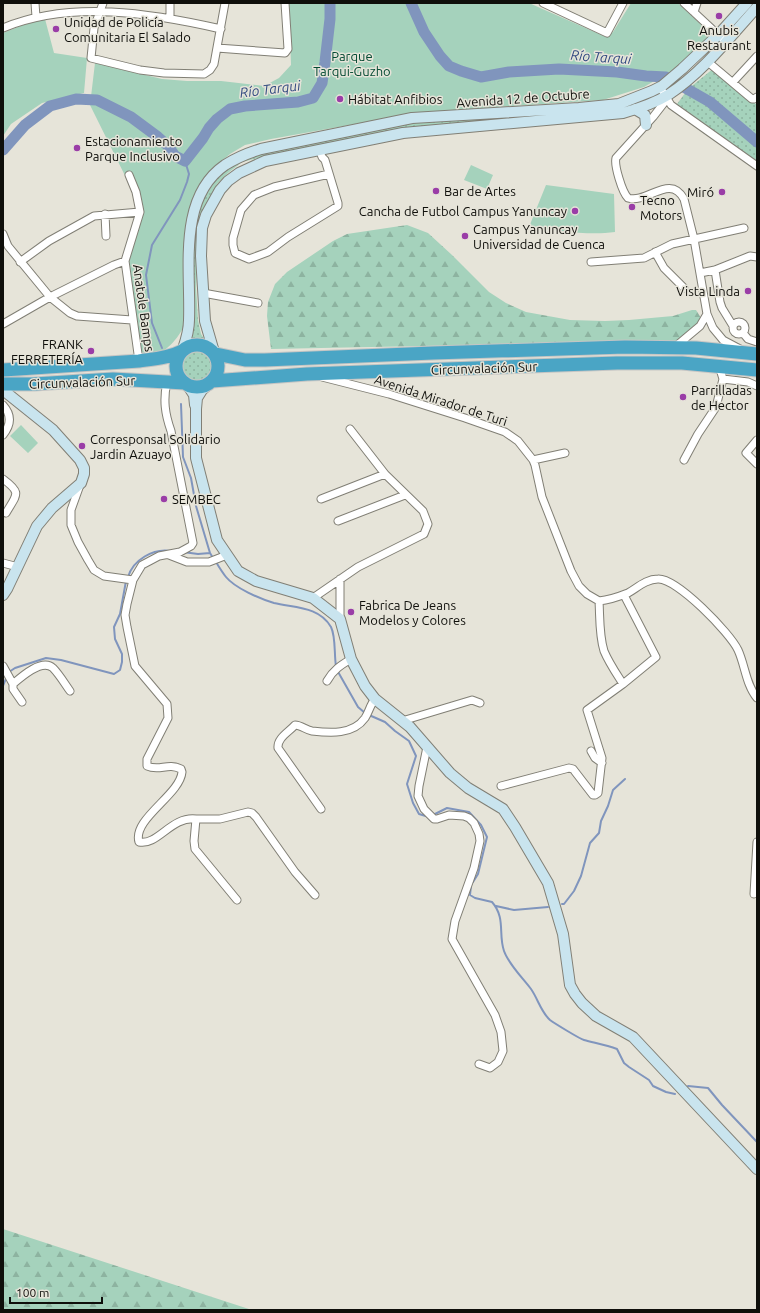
<svg xmlns="http://www.w3.org/2000/svg" width="760" height="1313" viewBox="0 0 760 1313" font-family="Ubuntu,sans-serif">
  <style>
    .grass { fill: url(#grass-dots) }
    .forest { fill: url(#forest-firs) }
    .green { fill: #a5d2bc }
    .lines { fill: none; stroke-linecap: round; stroke-linejoin: round }
    .stream { stroke: #8095bd; stroke-width: 2 }
    .river { stroke: #8095bd; stroke-width: 11 }
    .street-casing { stroke: #817f75; stroke-width: 9 }
    .secondary-casing { stroke: #817f75; stroke-width: 12 }
    .highway-casing { stroke: #c5c5c4; stroke-width: 15 }
    .street { stroke: #fff; stroke-width: 7 }
    .secondary { stroke: #c9e4ee; stroke-width: 10 }
    .highway { stroke: #4aa5c5; stroke-width: 13 }
    .poi-dot { fill: #9a3da7; stroke: #e6e4d9; stroke-width: 1.5 }
    .labels { text-anchor: middle; dominant-baseline: central; stroke-width: 3; stroke-linejoin: round; paint-order: stroke }
    .poi-label { font-size: 13px; fill: #0f0f0b; stroke: #e6e4d9; text-anchor: start }
    .park-label { font-size: 13px; fill: #034a32; stroke: #e6e4d9 }
    .street-label { font-size: 13px; fill: #0f0f0b; stroke: #e6e4d9 }
    .water-label { font-size: 14px; font-style: italic; fill: #324b80; stroke: #e6e4d9 }
  </style>
  <defs>
    <pattern id="grass-dots" width="8" height="8" patternUnits="userSpaceOnUse"><rect width="8" height="8" fill="#a5d2bc"/><path d="M2 2h.1M6 6h.1" fill="none" stroke="#8db3a0" stroke-width="1.8" stroke-linecap="round"/></pattern>
    <pattern id="forest-firs" width="22" height="20" patternUnits="userSpaceOnUse"><rect width="22" height="20" fill="#a5d2bc"/><path d="M5 1l3.5 6h-7zM16 11l3.5 6h-7z" fill="#8db3a0"/></pattern>
  </defs>
  <rect width="100%" height="100%" fill="#e6e4d9"/>
  <path class="grass" d="M714,68l43,37v56l-29,-20 -51,-37 11,-15z
    M649,97l1,3 -29,11 -240,23 -110,21 -29,7 -14,11 -11,11 -14,28 -4,15 -3,61 2,32 3,14 6,9 -9,-3 -8,2 5,-121 9,-23 11,-17 11,-11 15,-11 28,-7 143,-31z
    M179 366a18 18 0 1 1 36 0a18 18 0 1 1-36 0Z"/>
  <path class="forest" d="M407,225l21,8 24,22 37,37 17,11 20,9 44,8 35,1 24,-1 44,-4 19,-6h4l5,8 -3,11 -15,12 -412,8 -4,-33 1,-14 7,-18 12,-12 46,-31 14,-7z
    M3,1229l249,81h-249z"/>
  <path class="green" d="M289,3h240l77,34 7,-5 18,-29h47l35,33 -35,31 -34,20 -41,13 -122,8 -70,6 -140,25 -26,6 -15,9 -20,17 -7,10 -9,19 -9,114c-1,5 -1,9 -2,13 -3,10 -22,31 -33,28 -4,0 -6,-3 -9,-3l-14,-91 16,-49 -53,-107 5,-42 67,16 25,2h34l43,5 15,-8 12,-13z
    M45,19l9,34 33,5 -3,35 -42,10 -31,21 -8,12v-103l20,-8z
    M471,165l22,10 -6,14 -23,-9z
    M546,185l68,9 1,38c-28,4 -57,-2 -86,-5z
    M21,425l17,18 -10,10 -18,-17z"/>
  <g class="lines">
    <path class="stream" d="M162,348l-10,-25 -6,-48 6,-30 28,-45 7,-18 2,-8 -4,-13
      M181,404l2,53 8,21 5,28 14,47 3,5
      M183,552l15,2 12,-1
      M216,562c3,5 6,10 10,15 9,11 34,22 48,26 20,5 45,3 57,24 5,10 3,28 5,39
      M128,577c5,-17 25,-29 43,-26
      M337,670l21,37 7,6
      M9,672l6,-4 31,-10 15,2 53,14 6,-4 2,-8v-8l-7,-15 -1,-12 6,-13 6,-33
      M3,686l4,-10
      M369,715l16,7 10,9 14,10 7,15 -9,28 6,19 6,11 10,3
      M433,815l14,-7 22,4 12,13 6,12 -9,37 -5,8
      M471,886l-1,9 5,3 17,4c14,16 6,32 12,49 5,14 18,26 27,38 7,10 10,23 19,31 4,3 30,19 34,20 11,3 22,5 33,9l7,14 5,4 20,13 4,6 13,6 9,2
      M562,904h2l10,-13 7,-15 9,-33 9,-10 2,-12 7,-15 5,-16 12,-11
      M496,906l18,4 34,-3
      M688,1086l20,2 14,17 35,37"/>
    <path class="river" d="M411,3l13,29 16,24 9,10 12,5 20,6 28,-5 50,-3 58,3 29,4 20,1 44,25 47,40
      M3,150l22,-25 25,-19 26,-7 21,1 34,17 27,20 10,9 7,10 10,5 18,-23 6,-10 8,-9 13,-10 15,-3 53,-4 15,-4 9,-15 3,-21 5,-43v-16"/>
    <defs>
      <path id="street" d="M35,3l1,14
        M103,3l-9,25 -3,30 49,12 24,3 40,1 6,-4 4,-6 11,-61
        M170,3v15
        M543,3l64,30 16,-30
        M684,3l42,39
        M694,12l3,-9
        M3,28c68,-28 148,-15 218,1
        M217,48l68,5 3,-4 -3,-46
        M708,62l44,37h2l3,-2
        M733,82l24,-26
        M660,87l11,18 86,61
        M667,99l-14,18 -37,41c-2,7 6,34 12,40 19,6 42,-25 56,1l10,40 13,75 6,14 10,12 17,9
        M319,149l3,8 3,3 13,43v3l-50,31 -20,15 -19,7 -14,-6 -2,-8v-7l8,-28 13,-15 20,-8 55,-13
        M129,175l7,17 4,20 -15,49 14,100
        M105,214l1,22
        M3,234l5,12 42,51 20,16 7,3 55,4
        M655,252l9,16 20,20
        M20,262l29,-21 45,-25 46,-4
        M591,262l53,-4 28,-14 72,-16
        M715,270l5,32 2,6 11,18
        M700,273l15,-3 35,-14 7,1
        M203,293l55,10
        M733 328a6 6 0 1 1 12 0a6 6 0 1 1-12 0Z
        M3,324l47,-27 64,-32 11,-4
        M743,333l5,6 9,3
        M675,347l25,-21 7,-12
        M719,366l4,13 25,3 9,4
        M322,377l67,17 76,24 40,14 13,9 15,19 2,5 7,32 29,74 8,15 8,8 12,7c10,-1 19,-4 29,-8 9,-5 18,-14 30,-14 19,-1 72,54 80,71 7,15 8,35 19,48
        M167,382c-4,18 -2,32 4,49l22,112 -2,3 -11,6 -21,4 -17,9 -9,15 -6,24 -2,11 2,12 8,39 32,38 1,14 -21,41v7c13,6 20,-4 34,3l1,3c-2,23 -50,47 -43,70 19,4 32,-26 57,-23l-2,22 1,8 42,51
        M3,405c9,10 8,20 0,30
        M350,429l35,45
        M757,440l-11,13 11,11
        M533,460l32,-7
        M684,460l14,-26 18,-27 7,-28
        M3,479c19,14 14,15 3,34
        M80,485l-9,25v15l7,17 10,18 6,10 10,6 29,4
        M338,521l67,-26
        M169,555l18,7h22l18,-7
        M3,563l15,4
        M340,579v40
        M313,598l45,-31 66,-33 4,-10 -5,-13 -38,-37 -64,25
        M599,601c1,16 0,34 5,50 5,12 12,22 19,33
        M3,666l10,18
        M327,681c6,-11 14,-16 24,-22
        M22,702l-9,-13v-5c8,-7 29,-26 40,-16 6,6 12,16 17,23
        M402,721l70,-21 8,3
        M427,747l-8,39 -1,10 6,13 10,10h3l12,-4 15,1 5,2 5,5 5,11 1,7 -6,27 -19,53 -3,18 43,76 6,17 2,19 -5,11 -8,6 -11,-4
        M591,751l4,7 7,5
        M501,786l68,-18 4,1 20,26h2l3,-2 4,-35 -15,-48 36,-26 33,-27 -32,-62
        M321,809l-43,-61c-1,-10 11,-16 17,-23 6,0 11,5 17,6 18,2 41,4 53,-13 4,-6 5,-13 10,-19
        M196,819h24l28,-7 4,1 4,4 39,55 20,23
        M754,894l3,-52"/>
      <path id="secondary" d="M635,109l10,6 1,10
        M183,349c3,-9 6,-19 6,-29 2,-50 -12,-122 36,-155 11,-7 23,-12 36,-16l151,-31 167,-10 40,-4 33,-13 10,-5 20,-17 36,-34 29,-32
        M214,352l-9,-31 -4,-65 1,-28 4,-13 14,-25 8,-9 11,-8 26,-12 138,-28 220,-20c14,-4 32,-10 45,-18 35,-23 61,-57 89,-88
        M210,383l-8,7 -5,8 -1,11v49l21,82 21,31 18,10 57,17 27,21 11,40 14,27 10,13 35,28 40,46 18,15 35,21 12,18 33,56 15,51 7,51 5,9 7,9 14,13 37,21 124,132
        M187,384l7,11 1,10
        M3,390l50,40 27,30 4,8v6l-3,9 -29,25 -15,18 -30,63 -4,6"/>
      <path id="highway" d="M176 366a21 21 0 1 1 42 0a21 21 0 1 1-42 0Z
        M216,354l29,6h20l168,-7 192,-6 71,1 61,6
        M3,370l136,-9c14,-2 30,-3 43,-10
        M212,381l95,-7 310,-11h65l75,7
        M3,384h31l79,-5 72,4"/>
    </defs>
    <use href="#street" class="street-casing"/>
    <use href="#secondary" class="secondary-casing"/>
    <use href="#highway" class="highway-casing"/>
    <use href="#street" class="street"/>
    <use href="#secondary" class="secondary"/>
    <use href="#highway" class="highway"/>
  </g>
  <g class="poi-dot">
    <circle cx="719" cy="16" r="4"/>
    <circle cx="56" cy="29" r="4"/>
    <circle cx="340" cy="99" r="4"/>
    <circle cx="77" cy="148" r="4"/>
    <circle cx="436" cy="191" r="4"/>
    <circle cx="722" cy="192" r="4"/>
    <circle cx="632" cy="207" r="4"/>
    <circle cx="575" cy="211" r="4"/>
    <circle cx="465" cy="236" r="4"/>
    <circle cx="748" cy="291" r="4"/>
    <circle cx="91" cy="351" r="4"/>
    <circle cx="683" cy="397" r="4"/>
    <circle cx="82" cy="446" r="4"/>
    <circle cx="164" cy="499" r="4"/>
    <circle cx="351" cy="612" r="4"/>
  </g>
  <g class="labels">
    <g class="poi-label">
      <text x="64" y="22">Unidad de Policía<tspan x="64" dy="15">Comunitaria El Salado</tspan></text>
      <text x="719" y="30" text-anchor="middle">Anubis<tspan x="719" dy="15">Restaurant</tspan></text>
      <text x="348" y="99">Hábitat Anfibios</text>
      <text x="85" y="141">Estacionamiento<tspan x="85" dy="15">Parque Inclusivo</tspan></text>
      <text x="444" y="191">Bar de Artes</text>
      <text x="714" y="192" text-anchor="end">Miró</text>
      <text x="640" y="200">Tecno<tspan x="640" dy="15">Motors</tspan></text>
      <text x="567" y="211" text-anchor="end">Cancha de Futbol Campus Yanuncay</text>
      <text x="473" y="229">Campus Yanuncay<tspan x="473" dy="15">Universidad de Cuenca</tspan></text>
      <text x="740" y="291" text-anchor="end">Vista Linda</text>
      <text x="83" y="344" text-anchor="end">FRANK<tspan x="83" dy="15">FERRETERÍA</tspan></text>
      <text x="691" y="390">Parrilladas<tspan x="691" dy="15">de Hector</tspan></text>
      <text x="90" y="439">Corresponsal Solidario<tspan x="90" dy="15">Jardin Azuayo</tspan></text>
      <text x="172" y="499">SEMBEC</text>
      <text x="359" y="605">Fabrica De Jeans<tspan x="359" dy="15">Modelos y Colores</tspan></text>
    </g>
    <g class="park-label">
      <text x="352" y="56">Parque<tspan x="352" dy="15">Tarqui-Guzho</tspan></text>
    </g>
    <g class="street-label">
      <text transform="translate(523 98) rotate(-4)">Avenida 12 de Octubre</text>
      <text transform="translate(144 308) rotate(82)">Anatole Bamps</text>
      <text transform="translate(484 368) rotate(-2)">Circunvalación Sur</text>
      <text transform="translate(82 382) rotate(-2)">Circunvalación Sur</text>
      <text transform="translate(441 400) rotate(18)">Avenida Mirador de Turi</text>
    </g>
    <g class="water-label">
      <text transform="translate(601 57) rotate(4)">Río Tarqui</text>
      <text transform="translate(270 89) rotate(-7)">Río Tarqui</text>
    </g>
  </g>
  <rect width="760" height="1313" fill="none" stroke="#0f0f0b" stroke-width="8"/>
  <path d="M10 1297v6h92v-6" fill="none" stroke="#0f0f0b" stroke-width="2"/>
  <text x="16" y="1297" font-size="12" fill="#0f0f0b" stroke="#e6e4d9" stroke-width="3" paint-order="stroke">100 m</text>
</svg>
